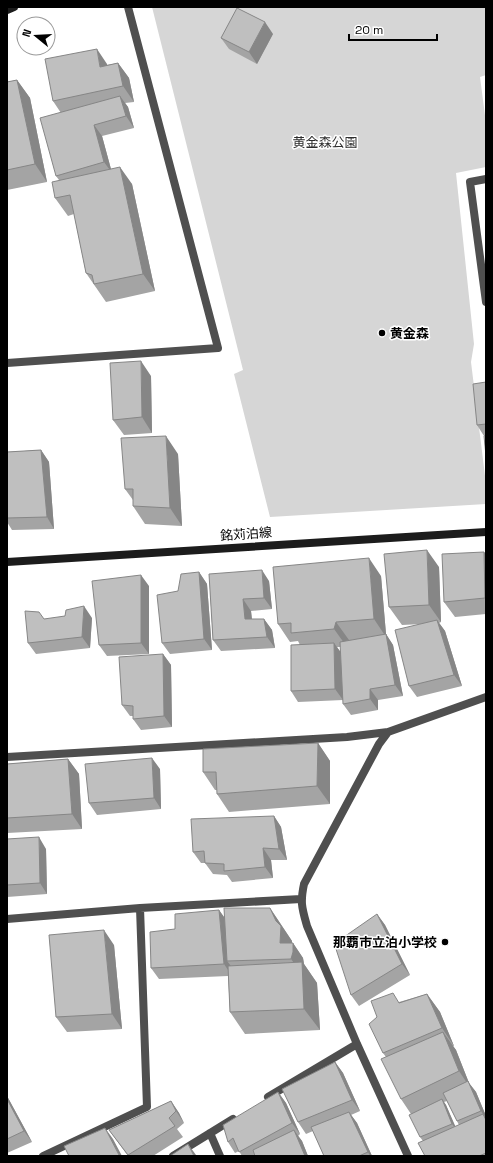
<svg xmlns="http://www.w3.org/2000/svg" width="493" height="1163" viewBox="0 0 493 1163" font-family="'Space Grotesk','Noto Sans JP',sans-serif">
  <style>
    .green { fill: #d6d6d6 }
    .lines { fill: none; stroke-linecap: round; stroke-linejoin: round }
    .street { stroke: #4f4f4f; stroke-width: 8 }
    .secondary { stroke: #1c1c1c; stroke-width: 8 }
    .wall { fill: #a4a4a4; fill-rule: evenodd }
    .shaded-wall { fill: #868686 }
    .building { fill: #bfbfbf; stroke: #868686 }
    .poi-dot { fill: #000; stroke: #fff; stroke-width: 1.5 }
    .labels { text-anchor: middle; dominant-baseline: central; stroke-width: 3; stroke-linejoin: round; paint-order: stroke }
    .park-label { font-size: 13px; fill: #2d2d2d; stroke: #fff }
    .poi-label { font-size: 13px; font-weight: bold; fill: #000; stroke: #fff; text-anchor: start }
    .street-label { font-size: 13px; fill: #000; stroke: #fff }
  </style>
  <rect width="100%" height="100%" fill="#fff"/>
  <path class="green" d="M152,7h334v68l-6,2 6,46v44l-30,6 18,171 -3,18 15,122v20l-216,13 -36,-143 9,-4z"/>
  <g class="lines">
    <path class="street" d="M486,179l-16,3 16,120
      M7,363l211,-15 -90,-341
      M7,757l340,-20 41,-5
      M7,919l133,-11 161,-9
      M268,1097l89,-53
      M210,1133l10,23
      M43,1156l104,-49 -7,-199
      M173,1156l60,-37
      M408,1156l-51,-112 -50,-118c-5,-18 -7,-23 -3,-42l75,-140 9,-12 98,-35"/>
    <path class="secondary" d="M7,10l7,-3
      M7,562l479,-30"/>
  </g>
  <path class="wall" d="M273,34l-16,30 -28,-15 -8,-11z
    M118,63l11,15 5,24 -9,1 3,4 6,21 -32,8 9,33 21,15 23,107 -49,11 -20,-29 -12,-59 -6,2 -13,-18 4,-18 -3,-4 5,-63 -8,-12 54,-37v1z
    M17,80l13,18 17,84 -40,8v-108z
    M151,376l1,57 -28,2 -11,-15z
    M486,382v74l-2,-20 -7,-11z
    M41,450l8,12 5,67 -42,1 -5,-8v-70z
    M178,454l4,72 -37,-2 -12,-18v-6l-8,-11z
    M484,552l2,3v59l-31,3 -11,-15z
    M439,567l2,55 -2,1 6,8 17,55 -45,11 -8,-11 13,-62 -20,1 -13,-18z
    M199,572l8,12 5,66 -42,4 -8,-11 16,-52z
    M209,574l60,7 3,28 -21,2 1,8h12l8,11 3,18 -54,3 -8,-11z
    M381,576l5,58 7,11 10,51 -25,4v10l-27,5 -8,-11v-4l-45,2 -7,-11 9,-46 -2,-4 -8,1 -12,-18zM337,647h4v6z
    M149,586v68l-42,2 -8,-11z
    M92,618l-2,30 -54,6 -8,-11 16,-24z
    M163,654l8,11 1,62 -31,3 -8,-11v-3h-3l-8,-11z
    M318,743l12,18v43l-101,8 -12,-18v-4h-2l-12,-18z
    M68,759l11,15 3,55 -75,4v-69z
    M160,769l1,40 -64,6 -8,-12z
    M274,816l7,11 6,33h-16l2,18 -41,4 -5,-7 -14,-1 -8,-11h-4l-8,-11z
    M7,839l39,10 1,45 -40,3z
    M270,908l22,33v2h1l10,15 1,6 13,19 3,47 -75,4 -15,-22 -2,-36 -69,3 -8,-11 24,-39 44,-19 6,9z
    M377,914l8,11 25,50 -51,31 -8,-11z
    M114,945l8,84 -55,3 -11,-15z
    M427,994l13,18 14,34h-1l3,4 13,33 7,9 10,24v40h-61l-2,-15 -3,-4 -9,-23 -10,-15 -15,-42 -3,-4 -6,-36 22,-15zM447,1101l12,24 -4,2 -9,-22 -2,-3z
    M335,1062l8,11 17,38 -9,4 6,8 15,33h-48l-11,-25 -7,3 -8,-12z
    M278,1092l8,11 14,31 -2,2 4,5 6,15h-66l-3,-5 -4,2 -7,-11z
    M7,1096l25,46 -25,11z
    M171,1101l8,12 5,10 -7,6 6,8 -30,19h-25l-19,-26z"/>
  <path class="shaded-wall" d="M265,22l8,12 -16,30 -8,-12z
    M97,49l10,15 4,18 -11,-15z
    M118,63l11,15 5,24 -11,-16z
    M17,80l13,18 17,84 -12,-18z
    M120,96l8,11 6,21 -8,-12z
    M94,125l8,11 10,37 -8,-11z
    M120,167l12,17 23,107 -12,-17z
    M141,361l10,15 1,57 -10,-16z
    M166,436l12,18 4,72 -12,-18z
    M41,450l8,12 5,67 -7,-12z
    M427,550l12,17 2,55 -12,-17z
    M484,552l2,3v44l-1,-1z
    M369,558l12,18 5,58 7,11 10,51 -8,-11 -9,-48 -12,-18z
    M262,570l7,11 3,28 -8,-11z
    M199,572l8,12 5,66 -8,-11z
    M141,575l8,11v68l-8,-11z
    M243,599l8,12 2,20 -8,-12z
    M84,606l8,12 -2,30 -8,-11z
    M264,619l8,11 3,18 -8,-11z
    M437,620l8,11 17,55 -8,-11z
    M336,622l13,18 -2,7 -13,-18z
    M334,643l8,11 1,46 -8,-11z
    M163,654l8,11 1,62 -8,-11z
    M370,689l8,11v10l-8,-11z
    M318,743l12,18v43l-13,-18z
    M152,758l8,11 1,40 -7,-11z
    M68,759l11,15 3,55 -10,-15z
    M274,816l7,11 6,33 -8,-11z
    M39,837l7,12 1,45 -7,-11z
    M263,848l8,12 2,18 -8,-11z
    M270,908l22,33 -1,18 -11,-16 -4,-22z
    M219,910l8,11v40l4,5 1,10 -8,-12z
    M377,914l8,11 25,50 -8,-11z
    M104,930l10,15 8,84 -10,-15z
    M293,943l10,15 1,6 13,19 3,47 -16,-21 -2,-35 -11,-15z
    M427,994l13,18 14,34 -12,-18z
    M443,1032l13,18 13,33 7,9 10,24v2l-5,-7 -10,-22 -12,-18z
    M335,1062l8,11 17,38 -8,-11z
    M278,1092l8,11 14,31 -8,-11z
    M7,1096l25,46 -8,-11 -17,-32z
    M442,1099l4,6 11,25 -5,-6z
    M171,1101l8,12 5,10 -8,-12z
    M349,1112l8,11 15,33h-2l-2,-4z
    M105,1128l8,11 9,17h-2l-1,-1z
    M294,1130l8,11 6,15h-3z
    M188,1144l8,11v1h-2z"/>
  <path class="building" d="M237,8l28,14 -16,30 -28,-14z
    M97,49l3,18 18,-4 5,23 -70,15 -8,-42z
    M17,80l18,84 -28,6v-88z
    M120,96l6,20 -32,9 10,37 -48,14 -16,-58z
    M120,167l23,107 -49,10 -2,-9 -6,-2 -16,-78 -15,3 -3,-16z
    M141,361l1,56 -29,3 -3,-57z
    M486,382v42l-9,1 -4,-41z
    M486,435v21l-2,-20z
    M166,436l4,72 -37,-2v-17h-8l-4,-51z
    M41,450l6,67 -40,1v-66z
    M427,550l2,55 -40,2 -5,-53z
    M484,552l1,46 -41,4 -2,-48z
    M369,558l5,61 -38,3 -2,7 -43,4v-10l-13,1 -5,-57z
    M262,570l2,28 -21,1 2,20h19l3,18 -54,3 -4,-66z
    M199,572l5,67 -42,4 -5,-48 21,-4 3,-17z
    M141,575v68l-42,2 -7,-64z
    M84,606l-2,31 -54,6 -3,-32 14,1 5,7 21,-3 1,-6z
    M437,620l17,55 -45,11 -14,-56z
    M386,634l9,51 -25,4v10l-27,5 -3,-62z
    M334,643l1,46 -44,2v-46z
    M163,654l1,62 -31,3v-13l-11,-1 -3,-48z
    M318,743l-1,43 -100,8 -1,-22h-13v-23z
    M152,758l2,40 -65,5 -4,-39z
    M68,759l4,55 -65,4v-54z
    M274,816l5,33 -16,-1 2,19 -41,4v-7l-19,-1 -1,-12 -11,1 -2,-33z
    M39,837l1,46 -33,2v-46z
    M224,908h46l6,13 5,5 -1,17h13v9l-2,7 -64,2z
    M219,910l5,54 -73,4 -1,-36 25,-3v-15z
    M377,914l25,50 -51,31 -15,-46 5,-10z
    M104,930l8,84 -56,3 -7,-82z
    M302,962l2,47 -74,3 -2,-46z
    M393,993l6,10 28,-9 15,34 -59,25 -14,-29 8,-7 -6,-16z
    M443,1032l16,39 -58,28 -20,-40z
    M335,1062l17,38 -54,22 -16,-33z
    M468,1081l13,30 -24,10 -14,-28z
    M278,1092l14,31 -53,29 -6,-14 -5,4 -5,-17z
    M7,1099l17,32 -17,8z
    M442,1099l10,25 -32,13 -11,-22z
    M171,1101l5,10 -7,7 6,8 -47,29 -19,-25z
    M349,1112l19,40 -9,4h-35l-13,-29z
    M483,1114l3,6v33l-7,3h-54l-7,-13z
    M105,1128l14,27 -2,1h-48l-5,-10z
    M294,1130l11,26h-50l-2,-6z
    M188,1144l6,12h-24z"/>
  <g class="poi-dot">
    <circle cx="382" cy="333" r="4"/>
    <circle cx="445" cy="942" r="4"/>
  </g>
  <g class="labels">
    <g class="park-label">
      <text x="325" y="142">黄金森公園</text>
    </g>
    <g class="poi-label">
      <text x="390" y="333">黄金森</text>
      <text x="437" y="942" text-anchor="end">那覇市立泊小学校</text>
    </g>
    <g class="street-label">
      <text transform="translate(246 534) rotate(-4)">銘苅泊線</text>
    </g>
  </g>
  <rect width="493" height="1163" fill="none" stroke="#000000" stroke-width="16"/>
  <g transform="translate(36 36) rotate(288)"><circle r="19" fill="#ffffff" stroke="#999999"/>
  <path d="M0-3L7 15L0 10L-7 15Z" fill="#000000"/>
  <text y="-6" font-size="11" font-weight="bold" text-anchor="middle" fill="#000000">N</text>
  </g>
  <path d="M349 34v6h88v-6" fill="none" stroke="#000000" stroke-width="2"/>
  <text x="355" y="34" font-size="12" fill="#000000" stroke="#ffffff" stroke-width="3" paint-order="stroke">20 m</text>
</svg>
